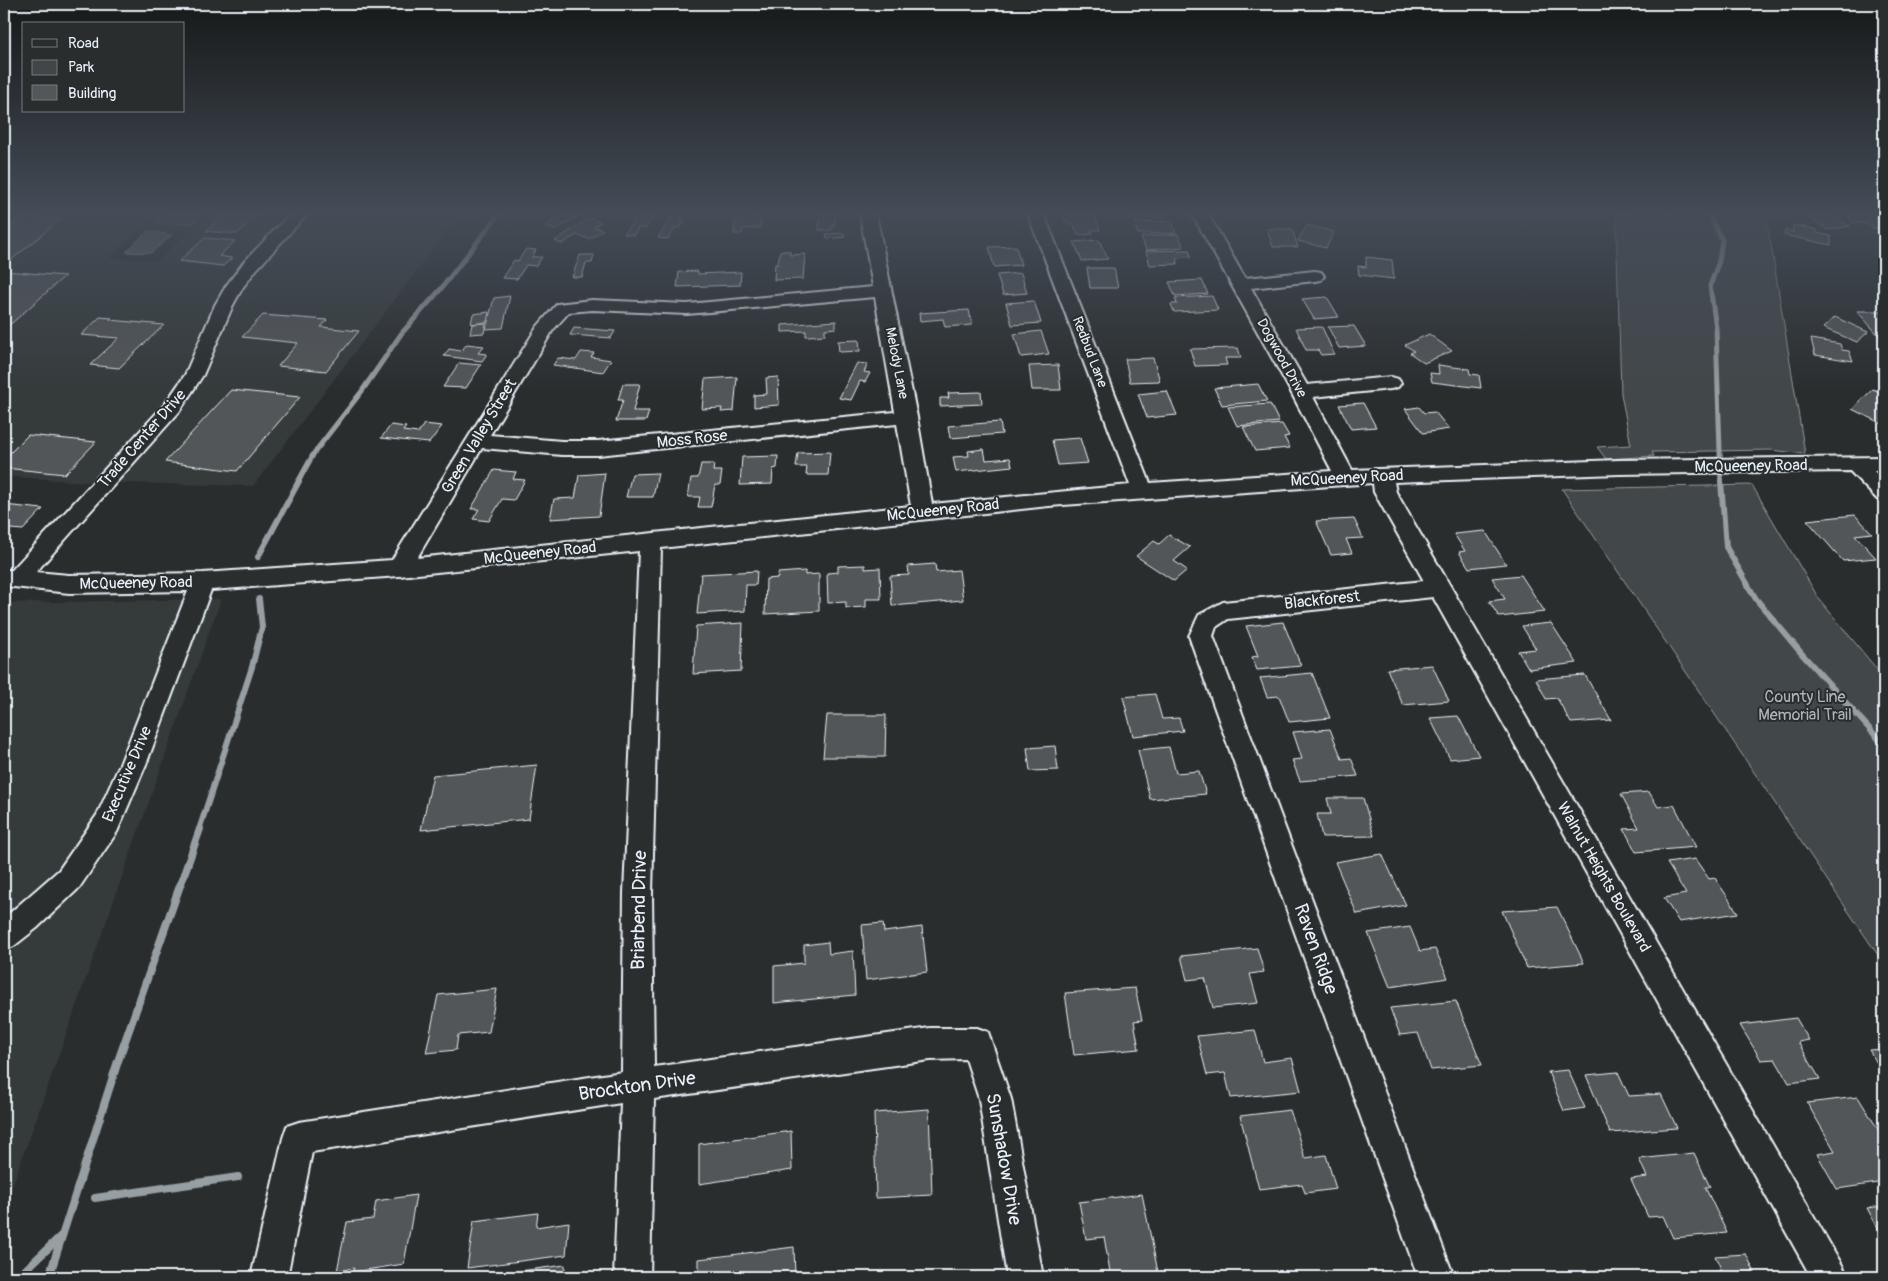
<svg xmlns="http://www.w3.org/2000/svg" width="1888" height="1281" viewBox="0 0 1888 1281" font-family="Pangolin,sans-serif">
  <style>
    .built { fill: #363a3b; fill-rule: evenodd }
    .green { fill: #424648; stroke: #959ca0 }
    .water { fill: #63686b; stroke: #989fa3 }
    .lines { fill: none; stroke-linecap: round; stroke-linejoin: round }
    .stream-far2 { stroke: #989fa3; stroke-width: 5 }
    .stream-far1 { stroke: #989fa3; stroke-width: 6 }
    .stream { stroke: #989fa3; stroke-width: 8 }
    .building { fill: #535759; stroke: #e8f1f8 }
    .street-casing { stroke: #e8f1f8; stroke-width: 4 }
    .street { fill: #2a2d2e; fill-rule: evenodd }
    .labels { text-anchor: middle; dominant-baseline: central; stroke-width: 4; stroke-linejoin: round; paint-order: stroke }
    .far-street-label { font-size: 14px; fill: #e8f1f8; stroke: #2a2d2e }
    .street-label { font-size: 16px; fill: #e8f1f8; stroke: #2a2d2e }
    .park-label { font-size: 16px; fill: #aeb5ba; stroke: #2a2d2e }
    .near-street-label { font-size: 19px; fill: #e8f1f8; stroke: #2a2d2e }
  </style>
  <rect width="100%" height="100%" fill="#2a2d2e"/>
  <filter id="ink" filterUnits="userSpaceOnUse"><feTurbulence type="fractalNoise" baseFrequency=".02" numOctaves="2"/><feDisplacementMap in="SourceGraphic" scale="10" xChannelSelector="R" yChannelSelector="G"/><feConvolveMatrix kernelMatrix="1 2 1 2 8 2 1 2 1" color-interpolation-filters="sRGB"/></filter>
  <g filter="url(#ink)">
    <path class="built" d="M4,214h456l-207,272 -168,-4 -81,-6zM149,221l47,4 -38,36 -49,-3z
      M221,599l-217,610v-606z"/>
    <path class="green" d="M165,214h36l-10,10 -36,-2z
      M1616,214h150l39,240 -34,-4 -119,2 2,4 -48,3 -9,-12 34,-2 -10,-51z
      M1752,485l67,114 65,79v286l-322,-475z"/>
    <path class="water" d="M148,231l24,4 -21,18 -25,-1z"/>
    <g class="lines">
      <path class="stream-far2" d="M1709,214l13,26 -3,21 -9,25 6,42 5,154
        M298,482l16,-29 48,-62 39,-57 39,-44 59,-76"/>
      <path class="stream-far1" d="M1721,481l5,66 30,52 46,55 82,91
        M258,557l41,-76
        M199,830l53,-163 10,-40 -3,-28"/>
      <path class="stream" d="M95,1198l143,-21
        M18,1277l44,-42
        M49,1277l69,-216 82,-232"/>
    </g>
    <path class="building" d="M226,214h32l-21,20 -31,-3z
      M565,214l15,1 -25,15 -10,-4z
      M820,214h16l-1,11h-3v5h-13z
      M1063,214h31l6,16h-9l2,4 -15,1 -5,-12 -6,1z
      M1125,214h41l1,3 -41,2z
      M1818,214h13l19,12 -22,4 -21,-14z
      M1848,214h26l7,15 -8,-1 -2,-3 -19,-3z
      M742,215l19,2 -1,11 -17,1 -1,5h-8l1,-14h6z
      M23,216l38,3 -57,47v-34z
      M636,216l16,2 -7,11 -7,-1 -4,7 -10,-1z
      M671,217l13,1 -3,5h3l-4,5h-5l-7,11 -10,-1z
      M589,218l12,4 -7,5 9,3 -14,9 -13,-4 -14,9 -7,-3z
      M1172,221l4,12 -38,1 -4,-12z
      M1307,225l27,7 -8,16 -28,-7z
      M1793,225l24,5v3l14,3v9l-47,-10 1,-5 8,2z
      M1267,229h25l6,18h-25z
      M844,233l1,4 -18,2 -1,-5z
      M1178,234l6,13 -38,3 -5,-13z
      M205,238l30,3 -16,15 13,2 -9,8 -44,-5z
      M1099,240l9,19 -26,2 -8,-19z
      M1016,246l5,19 -27,2 -5,-20z
      M526,249l10,1 -4,7h10l-6,9 -10,-1 -9,14 -15,-1 12,-18 4,1z
      M1189,250l2,7 -14,1 1,6 -28,1 -4,-14z
      M780,251h10v4l15,-1 -2,25 -29,1 1,-16h3z
      M580,255h14l-2,8h-6l-4,14h-10z
      M1366,257l26,3 2,19 -35,-4 -1,-9 8,1z
      M1087,268h27l4,20h-28z
      M4,271l61,5 -61,54z
      M698,271v3l43,-2 -1,13 -63,2 2,-15z
      M1021,273l6,20 -24,2 -6,-20z
      M1202,280l6,14 -33,2 -6,-14z
      M510,296l-7,32 -17,1 8,-31z
      M1212,296l6,14 -44,2 -3,-8h6l-2,-6z
      M1327,297l12,20 -25,2 -12,-20z
      M1034,301l7,22 -29,2 -6,-22z
      M969,310l3,15 -27,2 -2,-8 -23,2 -1,-8z
      M1857,311h27v26h-4z
      M489,312l-2,10 -16,2 2,-10z
      M263,315l64,5 -6,7 38,4 -33,40 -48,-5 20,-23 -56,-6z
      M100,317l12,1 -2,2 54,5 -45,43 -29,-3 29,-27 -38,-3z
      M1835,317l33,15 -11,10 -34,-14z
      M836,321v7l-11,1v6l-19,1v-5l-24,1v-7z
      M486,323l-2,10 -14,1 2,-10z
      M1354,326l12,20 -27,2 -11,-21z
      M1322,327l12,27 -13,1 -3,-5h-12l-10,-22z
      M574,328l41,3 -4,7 -41,-3z
      M1041,331l8,23 -28,3 -7,-23z
      M1429,334l23,17 -28,12 -14,-10 4,-2 -9,-6z
      M1811,339l29,5 2,6 7,1 4,10 -38,-6z
      M859,340l1,11 -21,1 -1,-11z
      M467,344l17,2 -6,7 9,1 -5,7 -38,-5 5,-7 12,2z
      M1238,348l3,10h-16l2,7 -32,1 -5,-17z
      M581,352l13,1 -3,4 20,3 -8,12 -50,-7 5,-7 18,2z
      M1153,358l7,23 -30,1 -5,-23z
      M459,363l22,2 -15,23 -23,-1z
      M857,363l11,1 -4,8 6,1 -5,9 -5,-1 -9,19 -12,-2z
      M1058,365l3,25h-29l-3,-24z
      M1438,365l31,4 1,5 9,1 2,13 -49,-6 -2,-9 9,1z
      M737,377l-3,34 -13,1 1,-4 -20,1 3,-30z
      M778,377l1,28 -25,2v-12l13,-1 -1,-16z
      M623,384h17l-7,27h16l-3,10h-30l7,-21h-5z
      M1258,384l9,17 -45,4 -8,-17z
      M1873,389l11,5v31l-32,-16z
      M231,390l69,7 -63,74 -72,-9z
      M1167,391l10,24 -30,3 -9,-24z
      M981,392l1,12 -42,2v-8h9l-1,-5z
      M1363,403l13,24 -25,2 -12,-24z
      M1270,404l9,18 -42,4 -9,-19z
      M1419,407l5,6 11,-1 14,17 -26,4 -18,-24z
      M1000,422l2,12 -52,4 -2,-12z
      M424,424l18,2 -13,17 -48,-5 10,-13 15,2 -3,4 15,2z
      M1282,424l7,12 -5,1 6,11 -35,3 -12,-24z
      M28,435l68,7 -31,32 -61,-6v-12l2,1z
      M1080,438l8,25 -30,2 -6,-25z
      M984,449l2,11 24,-2 2,8 -56,6 -3,-15 16,-1 -1,-5z
      M830,452l-2,23h-22l1,-8h-11l2,-14z
      M778,456l-1,12 -4,1 -1,15 -32,1 2,-28z
      M701,464h13l-1,7h9l-2,14h-5l-4,22h-13l2,-10h-12l3,-19h7z
      M494,470l22,2 -3,7 12,1 -11,20 -12,-1 -13,22 -16,-2 6,-10h-8z
      M605,473l-6,43 -49,3 4,-20 21,-1 4,-23z
      M658,473l-5,24h-27l6,-23z
      M4,505l39,4 -20,21 -13,-1 -6,7z
      M1855,515l17,18 -17,2 21,23 -33,3 -36,-41z
      M1354,519l9,19 -17,1 6,14 -21,2 -15,-34z
      M1485,531l21,33 -37,4 -10,-16 6,-1 -11,-17z
      M1169,535l21,12 -16,14 13,9 -13,11 -38,-25 18,-15 5,3z
      M935,564l1,8 23,-2 4,30 -71,6 -2,-30 19,-1 -1,-9z
      M865,565v4l15,-1 1,31h-15v8l-20,1v-6l-18,1 -1,-30 11,-1v-6z
      M757,571l-1,14h-10l-1,26 -48,3 4,-40z
      M805,571v4l14,-1v37l-54,3 1,-35 12,-1v-5z
      M1521,575l24,37 -46,5 -10,-16 16,-2 -13,-21z
      M1283,622l18,44 -44,4 -5,-13 6,-1 -12,-30z
      M743,623l-2,48 -48,3 3,-48z
      M1551,623l26,40 -48,6 -11,-18 18,-2 -14,-23z
      M1432,665l17,36 -46,4 -16,-36z
      M1312,673l18,45 -41,4 -10,-26 -12,1 -7,-19z
      M1585,675l26,45 -40,3 -14,-25 -11,1 -10,-20z
      M1155,694l7,25 17,-1 4,13 -50,5 -10,-39z
      M827,715h59l-1,42h-62z
      M1458,716l21,40 -29,3 -20,-41z
      M1330,729l12,30 9,-1 7,18 -58,5 -8,-21 10,-1 -9,-27z
      M1055,746l3,24 -28,1 -3,-23z
      M1169,747l7,26 23,-2 7,23 -56,5 -12,-49z
      M537,765l-8,54 -108,11 12,-55z
      M1649,792l9,15 16,-2 22,42 -60,5 -12,-23 15,-1 -18,-34z
      M1327,798h36l11,38 -52,1 -5,-23h14z
      M1382,854l24,51 -49,9 -22,-52z
      M1695,859l14,20 6,-1 23,35 -59,9 -15,-24 22,-4 -19,-31z
      M1557,907l27,56 -57,5 -25,-57z
      M883,923l1,9 38,-5 5,45 -61,8 -4,-55z
      M1410,927l10,24 15,-2 13,29 -58,9 -22,-54z
      M828,942l1,12 24,-3 2,44 -81,8v-37l30,-3v-18z
      M1257,948l7,24 -14,2 8,29 -45,5 -8,-30 -18,2 -6,-24z
      M1135,988l7,32 -8,1 5,28 -65,6 -9,-62z
      M497,989l-8,43 -31,3 -2,15 -30,3 12,-58z
      M1456,1001l26,64 -51,5 -13,-37 -18,2 -10,-27z
      M1796,1018l13,22 -11,2 22,37 -31,4 -14,-24 -14,1 -21,-35z
      M1255,1030l8,32 29,-4 9,33 -70,7 -6,-25 -18,2 -10,-39z
      M1884,1049v25l-15,-24z
      M1568,1070l17,38 -21,3 -16,-39z
      M1618,1072l11,24 32,-2 16,34 -67,5 -24,-58z
      M1858,1097l26,42v43l-47,7 -20,-35 18,-3 -28,-48z
      M929,1109l3,86 -56,3 -2,-85z
      M1290,1110l15,48 21,-3 10,34 -31,4 -3,-9 -43,5 -19,-73z
      M791,1131l1,39 -93,14v-40z
      M1694,1153l16,34h-5l22,46 -54,5 -10,-22 -15,1 -17,-38 16,-2 -8,-18z
      M1142,1194l17,83h-48l-7,-40 -18,2 -7,-37z
      M416,1195l-12,69 -51,8 1,-4 -17,3 10,-49 26,-3 3,-18z
      M1884,1206v33l-17,-31z
      M538,1213l-2,14 33,-5 -3,33 -99,13 7,-47z
      M794,1247l1,30h-96v-18z
      M1746,1254l11,23h-76l-2,-3 43,-3 -7,-15z
      M565,1265l-1,12h-89z"/>
    <g class="lines">
      <defs>
        <path id="street" d="M290,214h17l-51,56 -13,17 -10,18 -30,70 -24,37 -143,160 33,3 134,-2 189,-13 145,-233 20,-23 35,-4 95,4 186,-17 -13,-73h16l41,203 15,87 198,-19 -102,-271h16l106,269 182,-12 -41,-79 -99,-178h16l37,64 70,-7 6,1 3,4 -3,4 -6,1 -64,7 56,97 84,-8 7,2 3,4 -3,4 -7,2 -78,8 39,73 267,-10 265,-3v14h-10l10,10v20l-7,-2 -27,-28 -231,3 -225,8 2,10 446,773 6,12h-37l-378,-680 -205,22 -12,8 -3,9 241,641h-36l-229,-641 10,-21 24,-13 201,-21 -50,-89 -1,-9 -324,23 -388,42 -9,345 2,174 276,-39h47l11,4 23,67 32,178h-36l-28,-178 -13,-40 -36,1 -276,39 -4,178h-36l7,-174 -309,49 -25,125h-36l32,-139 4,-12 12,-4 323,-50 2,-179 15,-342 -240,25 -188,14 -64,172 -30,70 -38,56 -42,40 -23,18 -10,4v-32l55,-48 38,-55 24,-53 67,-171 -119,2 -65,-7v-16h8l153,-166 20,-29 30,-70 11,-19 18,-24zM875,297l20,115 -297,29h-36l-72,-6 63,-105 16,-18 23,-2 95,4zM897,424l14,82 -494,52 65,-110 80,7h36z"/>
      </defs>
      <use href="#street" class="street-casing"/>
      <use href="#street" class="street"/>
    </g>
  </g>
  <linearGradient id="sky" x2="0" y2="1"><stop stop-color="#171919"/><stop offset="0.54" stop-color="#444c57"/><stop offset="1" stop-color="#444c57" stop-opacity="0"/></linearGradient>
  <rect width="1888" height="393" fill="url(#sky)"/>
  <g class="labels">
    <g class="far-street-label">
      <text transform="translate(1090 352) rotate(69)">Redbud Lane</text>
      <text transform="translate(1282 358) rotate(61)">Dogwood Drive</text>
      <text transform="translate(897 363) rotate(79)">Melody Lane</text>
    </g>
    <g class="street-label">
      <text transform="translate(479 436) rotate(-59)">Green Valley Street</text>
      <text transform="translate(142 439) rotate(-49)">Trade Center Drive</text>
      <text transform="translate(692 439) rotate(-6)">Moss Rose</text>
      <text transform="translate(1751 466) rotate(-1)">McQueeney Road</text>
      <text transform="translate(1347 478) rotate(-3)">McQueeney Road</text>
      <text transform="translate(943 510) rotate(-6)">McQueeney Road</text>
      <text transform="translate(540 553) rotate(-6)">McQueeney Road</text>
      <text transform="translate(136 583) rotate(-1)">McQueeney Road</text>
      <text transform="translate(1322 600) rotate(-6)">Blackforest</text>
      <text transform="translate(127 774) rotate(-67)">Executive Drive</text>
      <text transform="translate(1604 877) rotate(60)">Walnut Heights Boulevard</text>
    </g>
    <g class="park-label">
      <text x="1805" y="697">County Line<tspan x="1805" dy="18">Memorial Trail</tspan></text>
    </g>
    <g class="near-street-label">
      <text transform="translate(639 910) rotate(-89)">Briarbend Drive</text>
      <text transform="translate(1316 949) rotate(70)">Raven Ridge</text>
      <text transform="translate(637 1086) rotate(-8)">Brockton Drive</text>
      <text transform="translate(1004 1159) rotate(80)">Sunshadow Drive</text>
    </g>
  </g>
  <rect width="1888" height="1281" fill="none" stroke="#2a2d2e" stroke-width="20"/>
  <rect x="10" y="10" width="1868" height="1261" fill="none" stroke="#e8f1f8" stroke-width="2" filter="url(#ink)"/>
  <rect x="22" y="22" width="162" height="90" fill="#2a2d2e" stroke="#767b7f"/>
  <rect x="32" y="39" width="25" height="8" fill="#2a2d2e" stroke="#767b7f"/>
  <text x="68" y="48" font-size="15" fill="#e8f1f8">Road</text>
  <rect x="32" y="60" width="25" height="15" fill="#424648" stroke="#767b7f"/>
  <text x="68" y="72" font-size="15" fill="#e8f1f8">Park</text>
  <rect x="32" y="85" width="25" height="15" fill="#535759" stroke="#767b7f"/>
  <text x="68" y="98" font-size="15" fill="#e8f1f8">Building</text>
</svg>
